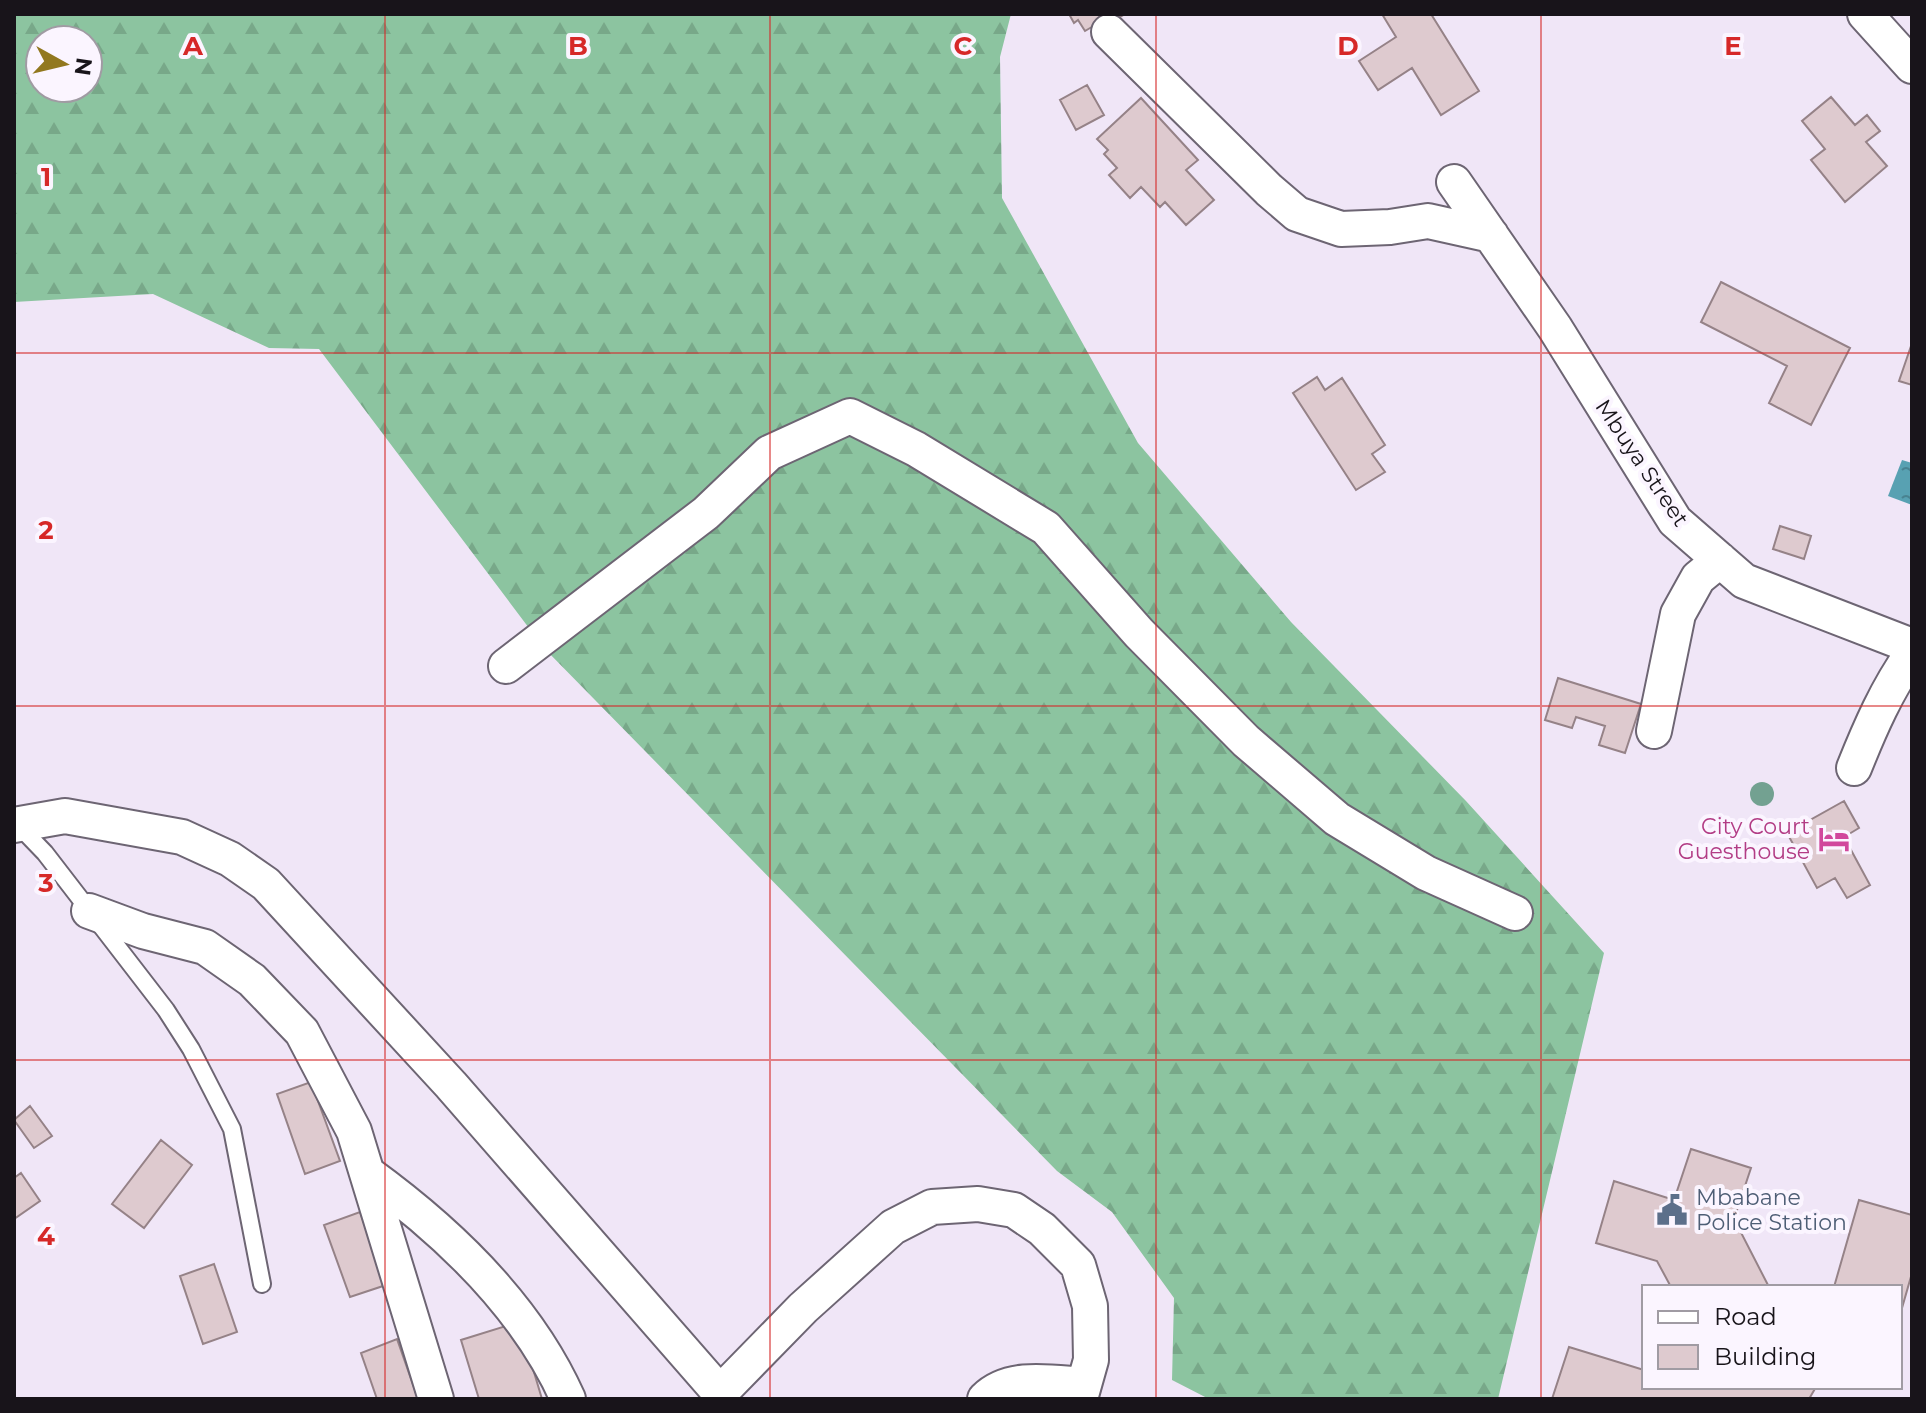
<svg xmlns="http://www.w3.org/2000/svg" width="1926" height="1413" viewBox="0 0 1926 1413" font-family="Montserrat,sans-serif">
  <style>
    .forest { fill: url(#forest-firs); fill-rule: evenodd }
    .water { fill: url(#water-ripples) }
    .building { fill: #decacf; stroke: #958287; stroke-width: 2 }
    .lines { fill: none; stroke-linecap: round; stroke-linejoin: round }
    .service-casing { stroke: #6d6573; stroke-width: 20 }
    .minor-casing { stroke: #6d6573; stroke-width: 38 }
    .service { stroke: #fff; stroke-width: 16 }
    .minor { stroke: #fff; stroke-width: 34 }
    .tree { fill: #73a191 }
    .grid { fill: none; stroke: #d62828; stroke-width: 2; stroke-opacity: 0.55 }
    .labels { text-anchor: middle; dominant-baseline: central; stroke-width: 8; stroke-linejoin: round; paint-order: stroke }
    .street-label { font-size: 22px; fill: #18141a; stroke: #fbf5ff }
    .hotel-label { font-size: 22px; fill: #b23c85; stroke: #fbf5ff; text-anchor: end }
    .service-label { font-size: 22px; fill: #4e5e75; stroke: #fbf5ff; text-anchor: start }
    .grid-label { font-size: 26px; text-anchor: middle; font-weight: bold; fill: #d62828; stroke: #fbf5ff; stroke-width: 8; stroke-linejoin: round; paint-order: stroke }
  </style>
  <defs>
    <pattern id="forest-firs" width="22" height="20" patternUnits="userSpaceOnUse" patternTransform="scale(2)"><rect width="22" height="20" fill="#8cc4a0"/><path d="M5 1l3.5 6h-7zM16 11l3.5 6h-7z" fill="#78a889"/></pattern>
    <pattern id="water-ripples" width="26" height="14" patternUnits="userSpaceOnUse" patternTransform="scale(2)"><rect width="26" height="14" fill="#58a1b2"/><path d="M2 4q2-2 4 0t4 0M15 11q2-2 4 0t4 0" fill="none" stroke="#488290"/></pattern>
  </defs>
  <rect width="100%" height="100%" fill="#f0e6f7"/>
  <path class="forest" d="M14,14h997l-11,43 2,141 136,245 153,179 175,179 138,152 -106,446h-289l-37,-19 2,-82 -62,-86 -55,-41 -513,-523 -225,-299 -50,-1 -116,-54 -139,8zM40,40h48v48h-48z"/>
  <path class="water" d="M1902,460l10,3v42l-24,-9z"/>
  <path class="building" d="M1069,14h56l-20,12 -3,-5 -17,10 -7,-11 -4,3z
    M1382,14h49l48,77 -38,24 -29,-47 -34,22 -19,-29 37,-24z
    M1087,85l17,30 -28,15 -16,-30z
    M1831,97l24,28 12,-10 13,16 -14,11 21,24 -42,36 -34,-42 14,-11 -23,-28z
    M1141,98l57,62 -12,10 28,30 -28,25 -21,-23 -5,5 -19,-20 -11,11 -21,-23 8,-7 -13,-14 4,-4 -11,-11z
    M1721,282l129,66 -39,77 -42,-22 18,-37 -86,-44z
    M1911,346l1,1v38l-13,-4z
    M1317,377l8,13 17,-12 43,67 -13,9 13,18 -29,18 -63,-97z
    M1780,526l31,10 -7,23 -31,-10z
    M1558,678l83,26 -16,49 -26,-8 6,-19 -29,-9 -4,11 -27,-8z
    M1844,801l15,27 -15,9 26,48 -23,13 -12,-20 -18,10 -30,-55z
    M311,1082l29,79 -35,13 -28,-80z
    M30,1106l22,30 -18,12 -20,-28z
    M161,1140l31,25 -48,63 -32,-24z
    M1691,1149l60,19 -17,51 35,68h-98l-14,-26 -61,-18 18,-62 60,19z
    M21,1173l19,28 -26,18v-41z
    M1859,1200l53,15v58l-12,42v-28h-66z
    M360,1212l26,73 -36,12 -26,-72z
    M214,1264l23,68 -34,12 -23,-68z
    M519,1322l23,77h-63l-18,-59z
    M397,1339l21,60h-41l-16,-46z
    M1569,1347l75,23v17h172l-7,12h-257z"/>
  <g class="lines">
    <defs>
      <path id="service" d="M19,826l26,27 121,157 25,39 41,80 30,155"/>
      <path id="minor" d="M1865,14l47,52
        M1109,32l160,158 28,24 44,15 49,-2 38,-6 63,14
        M1454,182l101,146 120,193 69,60 168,65
        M506,666l200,-153 63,-60 81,-37 66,33 130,79 93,105 107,108 91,78 89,54 89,40
        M1654,731l24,-117 20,-36 22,-18
        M1854,768c16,-40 33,-79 58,-114
        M14,825l51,-9 117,21 48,22 36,25 185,201 269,308 83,-85 90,-81 39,-20 46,-3 36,6 28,19 36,36 12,41 1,54 -11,39
        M89,911l54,20 62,16 47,33 50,52 52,99 82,268
        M367,1173c80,58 160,134 201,226
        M985,1399c25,-25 68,-16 99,-14"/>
    </defs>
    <use href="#service" class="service-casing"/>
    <use href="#minor" class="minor-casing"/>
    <use href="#service" class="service"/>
    <use href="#minor" class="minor"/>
  </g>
  <circle class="tree" cx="1762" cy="794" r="12"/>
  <path class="grid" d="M385,14v1385M770,14v1385M1156,14v1385M1541,14v1385M14,353h1898M14,706h1898M14,1060h1898"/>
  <defs>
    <symbol id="hotel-bare" viewBox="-9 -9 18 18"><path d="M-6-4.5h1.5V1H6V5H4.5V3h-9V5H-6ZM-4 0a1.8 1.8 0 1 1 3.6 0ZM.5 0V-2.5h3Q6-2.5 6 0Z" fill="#d1479c" stroke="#fbf5ff" stroke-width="2.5" paint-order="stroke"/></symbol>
    <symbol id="civic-bare" viewBox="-9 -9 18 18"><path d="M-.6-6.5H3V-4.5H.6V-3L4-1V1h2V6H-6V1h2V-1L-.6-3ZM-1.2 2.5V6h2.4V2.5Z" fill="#5c6f8a" stroke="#fbf5ff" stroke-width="2.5" paint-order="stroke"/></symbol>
  </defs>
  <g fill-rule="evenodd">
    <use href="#hotel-bare" x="1812" y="817" width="44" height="44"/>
    <use href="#civic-bare" x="1650" y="1188" width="44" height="44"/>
  </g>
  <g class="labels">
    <g class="street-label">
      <text transform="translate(1642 463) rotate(56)">Mbuya Street</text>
    </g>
    <g class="hotel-label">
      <text x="1810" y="826">City Court<tspan x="1810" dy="25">Guesthouse</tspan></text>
    </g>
    <g class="service-label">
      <text x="1696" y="1197">Mbabane<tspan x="1696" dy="25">Police Station</tspan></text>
    </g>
  </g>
  <g class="grid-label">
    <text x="193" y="55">A</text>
    <text x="578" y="55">B</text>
    <text x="963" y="55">C</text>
    <text x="1348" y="55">D</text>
    <text x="1733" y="55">E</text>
    <text x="46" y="186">1</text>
    <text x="46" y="539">2</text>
    <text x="46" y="892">3</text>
    <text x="46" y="1245">4</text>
  </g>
  <rect width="1926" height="1413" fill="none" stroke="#18141a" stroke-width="32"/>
  <rect x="1642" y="1285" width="260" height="104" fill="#fbf5ff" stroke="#a09ba3" stroke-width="2"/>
  <rect x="1658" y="1311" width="40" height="12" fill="#ffffff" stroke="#a09ba3" stroke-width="2"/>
  <text x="1714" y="1325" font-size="24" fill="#18141a">Road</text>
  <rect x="1658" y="1345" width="40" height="24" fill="#decacf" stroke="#a09ba3" stroke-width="2"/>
  <text x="1714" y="1365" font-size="24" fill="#18141a">Building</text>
  <g transform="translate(64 64) rotate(98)"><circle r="38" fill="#fbf5ff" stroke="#a09ba3" stroke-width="2"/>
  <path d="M0-6L14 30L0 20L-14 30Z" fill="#92781f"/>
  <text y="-12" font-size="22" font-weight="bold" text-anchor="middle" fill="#18141a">N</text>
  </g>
</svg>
